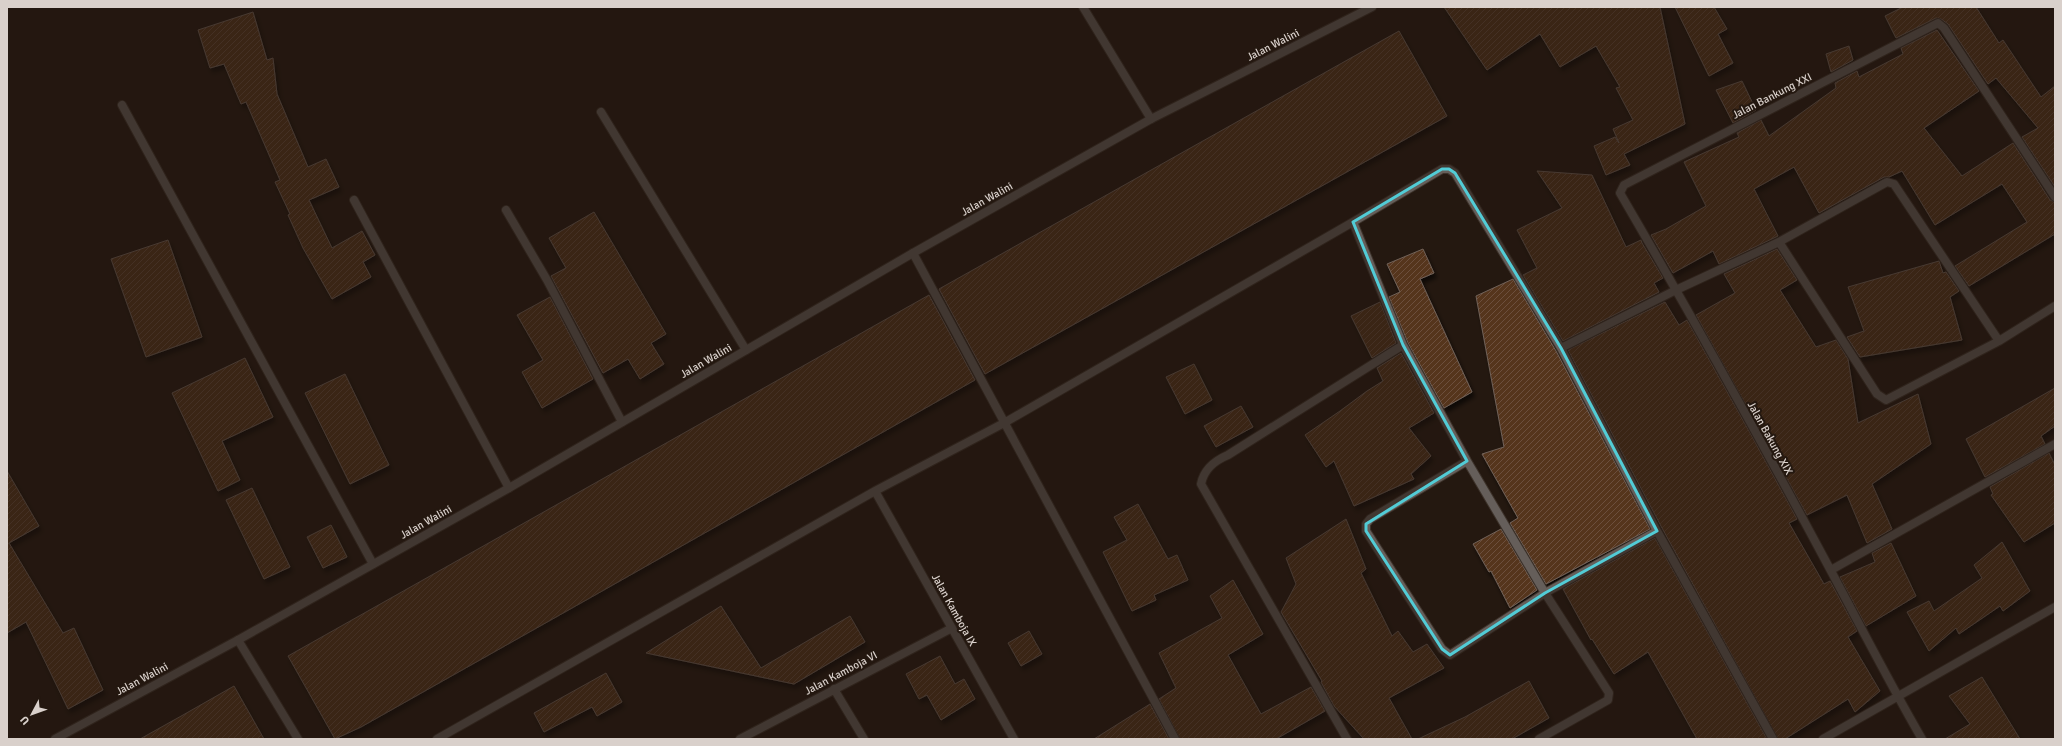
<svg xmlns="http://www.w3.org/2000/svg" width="2062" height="746" viewBox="0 0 2062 746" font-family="Signika,sans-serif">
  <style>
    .building { fill: url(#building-hatch); stroke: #716258; filter: url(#shadow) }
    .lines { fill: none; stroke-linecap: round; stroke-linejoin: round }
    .service-casing { stroke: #3d322a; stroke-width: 10 }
    .minor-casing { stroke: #3d322a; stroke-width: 10 }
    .tertiary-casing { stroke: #3d322a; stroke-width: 10 }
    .service { stroke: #655e5a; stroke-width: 8 }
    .minor { stroke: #655e5a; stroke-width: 8 }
    .tertiary { stroke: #655e5a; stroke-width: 8 }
    .marked { fill: none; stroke: #52ccd6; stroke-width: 3; stroke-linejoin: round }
    .labels { text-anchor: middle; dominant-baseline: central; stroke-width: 4; stroke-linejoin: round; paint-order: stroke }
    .street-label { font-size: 11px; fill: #d9d0cb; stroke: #241810 }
  </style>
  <defs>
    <pattern id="building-hatch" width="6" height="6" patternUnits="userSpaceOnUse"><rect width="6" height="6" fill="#54341f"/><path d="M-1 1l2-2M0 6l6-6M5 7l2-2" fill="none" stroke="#6c503e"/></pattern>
    <filter id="shadow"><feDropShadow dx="2.5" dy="4.5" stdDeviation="2" flood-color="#0009"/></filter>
  </defs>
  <rect width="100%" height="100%" fill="#241810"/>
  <path class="building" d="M1444,7h216l25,117 -61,30 6,11 -24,10 -12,-29 21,-9 4,6 -6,-14 20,-9 -17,-32 4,-1 -24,-41 -36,21 -20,-33 -53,36z
    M1675,7h39l13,22 -9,5 15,29 -24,13z
    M1903,7h73l23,36 4,-3 38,57 14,-11v101l-33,-50 16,-9 -42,-50 -8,6 -40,-60 -7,-5 -5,-1 -40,20 -11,-22z
    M253,12l14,48 6,-2 4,36 31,73 18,-8 13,28 -30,13 23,48 30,-17 13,24 -12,7 8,15 -39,22 -29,-51 -15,-33 2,-1 -15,-32 5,-2 -34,-78 -5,2 -17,-40 -14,4 -12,-38z
    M1937,30l42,61 -55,37 38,48 51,-33 37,57 5,2v32l-86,52 -14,-20 72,-44 -25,-38 -67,41 -33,-54 -13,6h-5l-65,36 -25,-46 -40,22 24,47 -59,28 -6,-13 -40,22 -22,-38 15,-6 40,-23 -22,-44 55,-25 -2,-4 24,-13 8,16 67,-48 -1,-5 22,-12 2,6 44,-23 -2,-6z
    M1399,31l48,85 -462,258 -46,-85z
    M1849,46l4,14 -22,12 -5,-18z
    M1742,81l14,29 -23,13 -17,-33z
    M1537,171l55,4 34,72 15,-7 1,3 21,35 -9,5 5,9 -96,49 -40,-66 14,-7 -20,-38 45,-22z
    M594,212l72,122 -15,9 13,21 -24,15 -12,-20 -25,14 -52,-97 15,-8 -17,-30z
    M168,240l34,97 -56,20 -35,-98z
    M1423,249l11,24 -14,6 52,113 -28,16 -36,-65 -19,-46 11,-5 -13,-28z
    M1777,249l20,31 -17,10 36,57 20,-7 12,19 10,64 60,-29 13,50 -59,40 20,45 -25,14 -20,-48 -40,20 -111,-200 39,-22 -11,-19z
    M1939,261l4,12 3,-1 13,19 -9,6 12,43 -102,17 -13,-20 17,-6 -16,-44z
    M1513,279l43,72 94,178 -104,55 -36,-61 8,-5 -36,-64 22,-7 -28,-151z
    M929,295l46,85 -387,219 -227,128 -26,12 -47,-83z
    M550,297l43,82 -51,29 -20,-36 21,-12 -26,-45z
    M1380,302l16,41 -24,15 -21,-42z
    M1665,302l14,23 8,-5 62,111 48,88 -8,4 35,61 6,-3 27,50 -9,6 32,54 -25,21 -7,-13 -63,40h-7l-116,-211 -94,-178z
    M1401,353l33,60 -25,15 22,28 -20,18 3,5 -60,27 -20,-45 -8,6 -21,-32 35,-24 27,-20 16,-10 -6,-13z
    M245,358l28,59 -51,24 18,39 -22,11 -46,-98z
    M1194,364l18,36 -27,14 -19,-37z
    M345,374l44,91 -39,19 -45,-91z
    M2055,388v38l-14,10 4,8 -60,33 -19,-38z
    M1241,406l12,21 -37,20 -12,-21z
    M2049,453l6,12v58l-31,19 -33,-47 2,-1 -3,-7z
    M7,471l32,55 -30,17 54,90 11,-5 29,62 -35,19 -42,-87 -19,11z
    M252,488l38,79 -26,12 -38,-79z
    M1138,504l30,55 9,-4 11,25 -34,15 2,5 -24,11 -29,-59 24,-12 -13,-23z
    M1346,519l20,50 -5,4 31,63 6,-5 15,21 14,-8 17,24 -55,30 23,41h-48l-30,-33 -13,-24 1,-1 -41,-69 15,-28 -10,-26z
    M331,525l16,32 -24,11 -16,-31z
    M1501,529l36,61 -27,18 -19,-37 -2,1 -16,-28z
    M1655,538l112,201h-70l-49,-87 -34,22 -22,-35 -1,1 -28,-51z
    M2002,542l28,49 -27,20 -3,-5 -41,28 -3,-6 -27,23 -22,-39 22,-11 5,10 48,-33 -8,-13z
    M1891,543l25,53 -50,30 -26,-49 35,-15 -3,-9z
    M1233,580l30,54 -35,21 33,59 50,-27 14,24 -49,28h-96l-21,-40 17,-11 -17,-35 63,-35 -12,-22z
    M721,606l40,62 89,-52 15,26 -71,42 -148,-31z
    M1029,631l13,23 -21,12 -13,-23z
    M940,656l15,28 9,-5 11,20 -34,21 -14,-25 -8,4 -13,-25z
    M606,673l16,29 -25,14 -5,-9 -48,25 -10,-19z
    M1982,677l38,62h-75l25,-15 -21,-28z
    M1529,681l20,37 -37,21h-94l47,-22z
    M234,686l30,53h-124l43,-24z
    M1150,704l19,35h-75z"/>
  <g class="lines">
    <defs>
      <path id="service" d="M506,210l41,70 75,142"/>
      <path id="minor" d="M1083,7l68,112
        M122,105l251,459
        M601,112l145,238
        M354,200l155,288
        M1353,222l50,123 64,116 78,132 64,100 -1,7 -69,39
        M1779,242l98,152 9,6 113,-59 56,-35
        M913,253l262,486
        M1561,348l115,-58 103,-48 108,-60 7,2 105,157
        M1467,461l-97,58 -4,5v7l76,118 8,6 95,-62 112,-62
        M875,491l139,248
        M1831,570l224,-126
        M238,640l60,99
        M834,689l30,50
        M437,739l438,-248 129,-68 349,-201 89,-53h7l6,4 106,175 96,183 116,208
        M740,739l212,-111
        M1347,739l-146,-255c3,-15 13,-23 27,-29l175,-110
        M1823,739l232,-132
        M1922,739c-32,-55 -61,-112 -91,-168 -68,-127 -138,-253 -211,-378l4,-8 314,-162 6,5 111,169"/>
      <path id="tertiary" d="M55,739l183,-99 271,-152 404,-235 238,-134 221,-112"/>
    </defs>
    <use href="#service" class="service-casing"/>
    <use href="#minor" class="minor-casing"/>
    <use href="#tertiary" class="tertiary-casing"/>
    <use href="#service" class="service"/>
    <use href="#minor" class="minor"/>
    <use href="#tertiary" class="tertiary"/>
  </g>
  <path d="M0 0H2062V746H0ZM1442,169h7l6,4 106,175 96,183 -112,62 -95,62 -8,-6 -76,-118v-7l101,-63 -64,-116 -50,-123z" fill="#241810" fill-opacity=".55" fill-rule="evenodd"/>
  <path class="marked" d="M1442,169h7l6,4 106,175 96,183 -112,62 -95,62 -8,-6 -76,-118v-7l101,-63 -64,-116 -50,-123z"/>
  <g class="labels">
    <g class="street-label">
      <text transform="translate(1273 45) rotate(-27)">Jalan Walini</text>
      <text transform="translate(1772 96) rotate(-27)">Jalan Bankung XXI</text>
      <text transform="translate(987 199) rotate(-29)">Jalan Walini</text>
      <text transform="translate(706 361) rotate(-30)">Jalan Walini</text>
      <text transform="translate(1770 438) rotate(61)">Jalan Bakung XIX</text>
      <text transform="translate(426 522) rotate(-29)">Jalan Walini</text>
      <text transform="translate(954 610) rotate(61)">Jalan Kamboja IX</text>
      <text transform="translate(841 673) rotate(-28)">Jalan Kamboja VI</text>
      <text transform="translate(142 679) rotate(-28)">Jalan Walini</text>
    </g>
  </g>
  <rect width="2062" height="746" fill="none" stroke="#d9d0cb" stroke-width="16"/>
  <g transform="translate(32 714) rotate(229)" stroke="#241810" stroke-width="3" paint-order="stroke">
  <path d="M0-3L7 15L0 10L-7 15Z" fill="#d9d0cb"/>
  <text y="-6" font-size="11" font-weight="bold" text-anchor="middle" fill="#d9d0cb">U</text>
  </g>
</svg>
